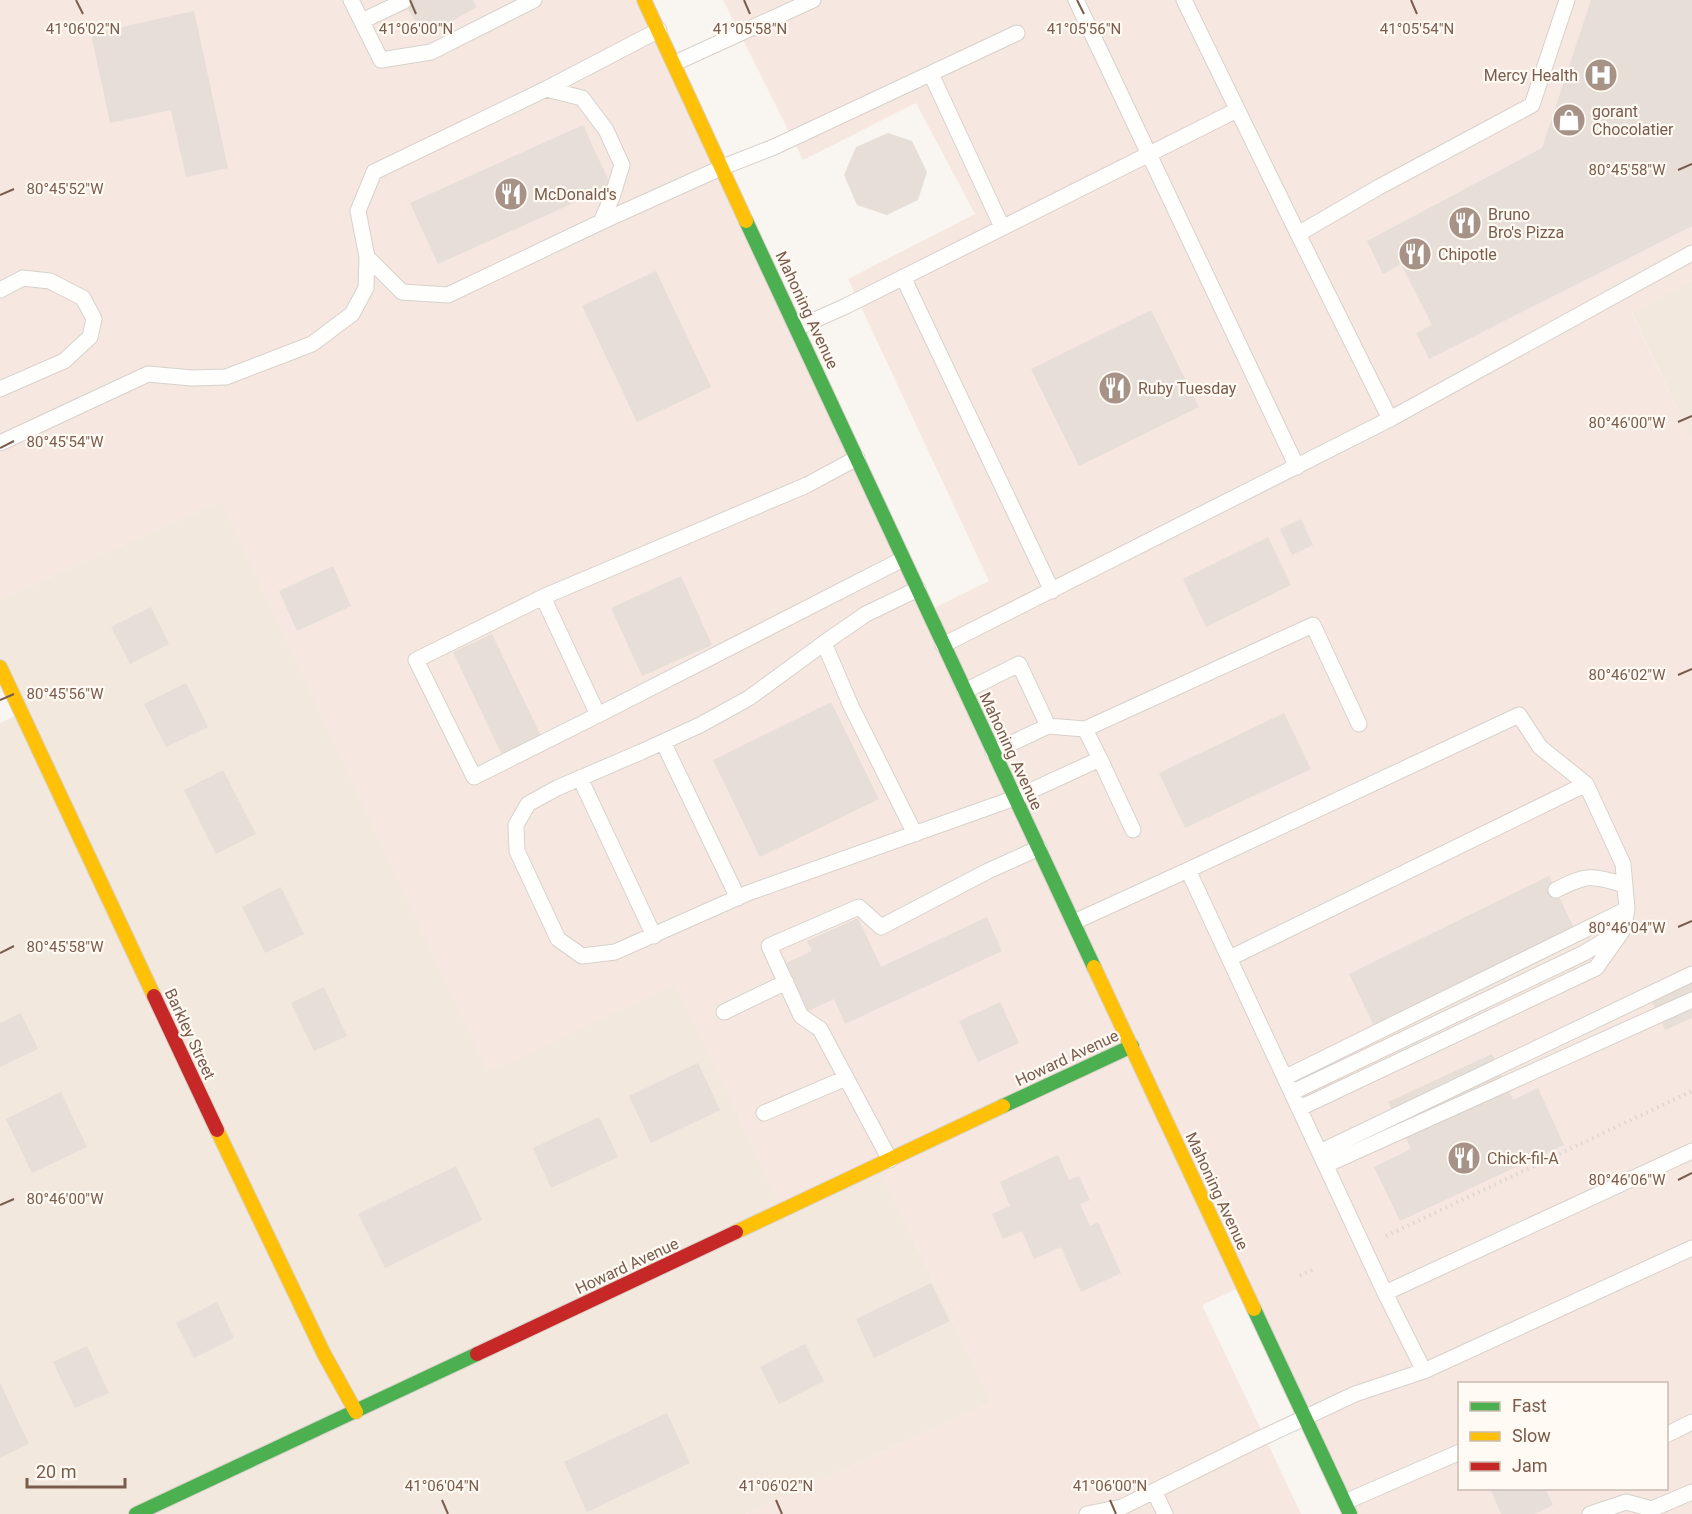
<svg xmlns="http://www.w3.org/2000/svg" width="1692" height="1514" viewBox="0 0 1692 1514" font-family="Roboto,sans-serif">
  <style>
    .residential { fill: #f2e8de }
    .commercial { fill: #f6e8e1; fill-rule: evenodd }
    .building { fill: #e6ded7 }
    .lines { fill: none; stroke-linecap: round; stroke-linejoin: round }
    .lane-casing { stroke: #d7d1cb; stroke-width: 17 }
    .fast-casing { stroke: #d9d2cb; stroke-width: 16 }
    .slow-casing { stroke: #d9d2cb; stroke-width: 16 }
    .jam-casing { stroke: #d9d2cb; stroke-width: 16 }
    .path { stroke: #dcd5d0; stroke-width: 4; stroke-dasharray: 1.5 4.5; stroke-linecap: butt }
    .lane { stroke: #fefefd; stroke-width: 15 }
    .fast { stroke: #4caf50; stroke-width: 14 }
    .slow { stroke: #ffc107; stroke-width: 14 }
    .jam { stroke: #c62828; stroke-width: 14 }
    .ticks { fill: none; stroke: #7a5c4d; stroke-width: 2 }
    .labels { text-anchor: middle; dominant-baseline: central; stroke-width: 4.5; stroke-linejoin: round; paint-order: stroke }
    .poi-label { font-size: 16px; fill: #7a5c4d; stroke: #fffaf3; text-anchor: start }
    .street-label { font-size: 16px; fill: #7a5c4d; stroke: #fffaf3 }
    .ticks-label { font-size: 15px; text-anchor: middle; fill: #7a5c4d; stroke: #fffaf3; stroke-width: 4.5; stroke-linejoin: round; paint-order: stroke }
  </style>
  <rect width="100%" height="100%" fill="#f9f5f0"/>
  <path class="residential" d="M1692,281v160l-60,-129z
    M222,501l266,570 188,-88 107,227 95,-45 114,237 -246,112h-746v-791l21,-10 -21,-46v-68z"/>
  <path class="commercial" d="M0,0h644l284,611 61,-30 -141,-302 127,-65 -59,-111 -113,57 -80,-160h969v281l-60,32 60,128v1073h-342l-107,-228 -41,19 99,209h-555l246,-112 -114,-237 -95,45 -107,-226 -188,88 -266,-571 -222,98zM1460,1384h206v104h-206z"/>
  <path class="building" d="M403,0h70l4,7 -53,30z
    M1591,0h101v226l-263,133 -13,-26 16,-8 -31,-61 -18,10 -16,-33 175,-93z
    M194,11l34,157 -42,9 -15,-67 -61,13 -19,-89z
    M583,125l28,61 -173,78 -28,-61z
    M888,133l24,8 15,31 -9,28 -31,15 -30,-10 -13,-30 12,-28z
    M656,271l55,116 -74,35 -55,-116z
    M1151,310l48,97 -120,59 -48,-97z
    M1301,519l12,26 -21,10 -12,-26z
    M1268,537l23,48 -85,42 -23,-48z
    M333,566l18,40 -54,25 -18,-40z
    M681,576l31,69 -70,31 -31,-68z
    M151,607l18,37 -39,20 -19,-37z
    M492,634l49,102 -39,19 -49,-103z
    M186,683l22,44 -42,20 -22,-43z
    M831,702l48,97 -119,58 -47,-97z
    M1284,713l27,56 -126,59 -26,-55z
    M223,770l33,64 -40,20 -32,-64z
    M1549,876l25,52 -200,98 -25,-52z
    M281,887l23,47 -39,19 -23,-46z
    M987,917l15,34 -157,73 -11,-25 -26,12 -22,-48 26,-12 -5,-10 51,-23 23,49z
    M1692,970v48l-27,12 -18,-39z
    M324,987l23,49 -33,15 -23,-48z
    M1000,1002l19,41 -41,19 -19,-41z
    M21,1013l17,36 -38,18v-44z
    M1492,1054l21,46 25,-12 26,57 -164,76 -26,-54 37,-18 -23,-47z
    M698,1063l22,47 -69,33 -22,-47z
    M61,1092l26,55 -55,26 -26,-54z
    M599,1117l19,40 -67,31 -18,-40z
    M1058,1155l11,25 10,-4 11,24 -10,4 10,22 8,-4 23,51 -40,19 -20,-45 -27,12 -12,-28 -19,8 -11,-25 18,-8 -10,-24z
    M456,1166l26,54 -97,48 -27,-54z
    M931,1283l19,38 -76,37 -18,-39z
    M217,1302l17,36 -40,20 -18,-35z
    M805,1344l19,37 -45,23 -19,-37z
    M87,1346l22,47 -34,15 -22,-46z
    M0,1383l29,61 -29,14z
    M667,1413l23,50 -103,49 -23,-50z
    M1490,1488h55l8,17 -18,9h-34z"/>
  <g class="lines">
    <defs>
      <path id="lane" d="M351,0l30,60 50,-8 103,-52
        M1076,0l221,467
        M1184,0l114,234
        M362,21l42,-20
        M675,63l138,-63
        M931,74l71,153
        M546,89l36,9 24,32 16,35 -10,32 -11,25 -153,73 -46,-3 -35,-35 -9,-46 16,-39 172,-83 113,-59
        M601,222l122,-55 51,-20 243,-114
        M903,277l149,314
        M0,290l23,-12 27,3 33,17 11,21 -4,18 -26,24 -64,28
        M797,328l49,-22 391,-196
        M1390,419l302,-166
        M0,443l148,-69 44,4 34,-1 86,-33 40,-30 14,-26 1,-31
        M857,458l-50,27 -264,112 55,118 305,-156
        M918,589l-52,25 -42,29 -75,55 -49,27 -59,27 -84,36 -29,16 -12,21 1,26 41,88 24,17 33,-4 133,-59 267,-95 85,-39 -15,-30 -37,-3 -55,26
        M543,597l-127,63 58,117 124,-62
        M824,643l27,63 64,128
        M943,645l447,-226 -92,-185 81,-47 153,-82 35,-105
        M965,691l54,-27 29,62
        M1085,729l228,-104 46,99
        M663,742l75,156
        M1100,759l33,71
        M580,778l74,158
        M1188,870l331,-155 21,32 46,37 -356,174
        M1556,890c29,-15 36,-16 68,-5
        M1074,922l114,-52 197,423 39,78 -69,23 -100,47 -133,66 -35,7
        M724,1012l62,-30
        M1286,1077l341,-168
        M1293,1092l291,-139 35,-21
        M1300,1108l296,-140 27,-38 4,-21 -4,-45 -37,-80
        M764,1113l82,-35
        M1320,1152l372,-178
        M890,1160l-70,-131 -19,-13 -32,-70 90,-39 22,20 107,-56 51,-23
        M1326,1165l366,-165
        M1385,1293l307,-142
        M1424,1371l268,-123
        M1666,1435l26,-13
        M1154,1491l11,23
        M1345,1502l115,-50
        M1590,1514l36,-12 26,7 40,-17"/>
      <path id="fast" d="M746,221l348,746
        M1003,1106l129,-60
        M1254,1309l96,205
        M136,1514l341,-160"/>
      <path id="slow" d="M644,0l102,221
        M0,667l154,329
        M1094,967l160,342
        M217,1130l107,224 32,58
        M736,1232l267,-126"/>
      <path id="jam" d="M154,996l63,134
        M477,1354l259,-122"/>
    </defs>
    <use href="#lane" class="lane-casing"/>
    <use href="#fast" class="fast-casing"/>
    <use href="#slow" class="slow-casing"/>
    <use href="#jam" class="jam-casing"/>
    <path class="path" d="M1386,1236l306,-145
      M1300,1276l16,-8"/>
    <use href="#lane" class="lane"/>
    <use href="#fast" class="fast"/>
    <use href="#slow" class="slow"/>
    <use href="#jam" class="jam"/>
  </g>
  <path class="ticks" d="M76,0l7,14M410,0l6,14M744,0l6,14M1077,0l7,14M1411,0l6,14M1678,170l14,-6M0,195l14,-6M1678,422l14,-6M0,448l14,-7M1678,675l14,-6M0,700l14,-6M1678,927l14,-6M0,953l14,-7M1678,1180l14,-7M0,1205l14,-6M442,1500l6,14M776,1500l6,14M1110,1500l6,14"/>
  <defs>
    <symbol id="hospital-disc" viewBox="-11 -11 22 22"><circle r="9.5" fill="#a69286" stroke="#fffaf3"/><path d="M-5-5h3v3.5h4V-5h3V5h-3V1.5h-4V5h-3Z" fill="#fff"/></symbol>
    <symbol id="shop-disc" viewBox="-11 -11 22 22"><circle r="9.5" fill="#a69286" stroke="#fffaf3"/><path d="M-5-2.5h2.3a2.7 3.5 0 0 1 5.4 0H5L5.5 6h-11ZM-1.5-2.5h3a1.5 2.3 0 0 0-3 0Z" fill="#fff"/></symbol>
    <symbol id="restaurant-disc" viewBox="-11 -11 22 22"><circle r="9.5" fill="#a69286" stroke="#fffaf3"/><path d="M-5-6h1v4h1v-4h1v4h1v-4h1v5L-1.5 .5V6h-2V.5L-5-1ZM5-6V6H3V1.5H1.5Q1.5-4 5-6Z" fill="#fff"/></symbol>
  </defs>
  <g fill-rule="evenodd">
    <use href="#hospital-disc" x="1582" y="56" width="38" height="38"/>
    <use href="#shop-disc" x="1550" y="101" width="38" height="38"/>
    <use href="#restaurant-disc" x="492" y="175" width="38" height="38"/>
    <use href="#restaurant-disc" x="1446" y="204" width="38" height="38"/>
    <use href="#restaurant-disc" x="1396" y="235" width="38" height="38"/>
    <use href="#restaurant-disc" x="1096" y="369" width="38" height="38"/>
    <use href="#restaurant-disc" x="1445" y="1139" width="38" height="38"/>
  </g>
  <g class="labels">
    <g class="poi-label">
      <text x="1578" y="75" text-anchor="end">Mercy Health</text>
      <text x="1592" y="111">gorant<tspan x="1592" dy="18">Chocolatier</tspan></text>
      <text x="534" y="194">McDonald's</text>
      <text x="1488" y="214">Bruno<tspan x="1488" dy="18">Bro's Pizza</tspan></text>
      <text x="1438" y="254">Chipotle</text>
      <text x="1138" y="388">Ruby Tuesday</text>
      <text x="1487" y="1158">Chick-fil-A</text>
    </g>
    <g class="street-label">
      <text transform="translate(807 310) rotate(65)">Mahoning Avenue</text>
      <text transform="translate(1011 751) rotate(65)">Mahoning Avenue</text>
      <text transform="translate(190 1034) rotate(65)">Barkley Street</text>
      <text transform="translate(1067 1058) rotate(-25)">Howard Avenue</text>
      <text transform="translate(1217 1191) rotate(65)">Mahoning Avenue</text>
      <text transform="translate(627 1266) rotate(-25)">Howard Avenue</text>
    </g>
  </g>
  <g class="ticks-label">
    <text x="83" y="34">41°06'02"N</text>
    <text x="416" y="34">41°06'00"N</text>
    <text x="750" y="34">41°05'58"N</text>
    <text x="1084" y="34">41°05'56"N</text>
    <text x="1417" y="34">41°05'54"N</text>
    <text x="1627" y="175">80°45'58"W</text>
    <text x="65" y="194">80°45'52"W</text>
    <text x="1627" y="428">80°46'00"W</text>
    <text x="65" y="447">80°45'54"W</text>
    <text x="1627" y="680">80°46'02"W</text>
    <text x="65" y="699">80°45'56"W</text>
    <text x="1627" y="933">80°46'04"W</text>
    <text x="65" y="952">80°45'58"W</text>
    <text x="1627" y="1185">80°46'06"W</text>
    <text x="65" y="1204">80°46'00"W</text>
    <text x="442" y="1491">41°06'04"N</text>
    <text x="776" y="1491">41°06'02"N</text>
    <text x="1110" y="1491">41°06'00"N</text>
  </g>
  <rect x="1458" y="1382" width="210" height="108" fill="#fffaf3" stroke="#cabbb1" stroke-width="1.5"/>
  <rect x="1470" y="1402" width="30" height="9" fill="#4caf50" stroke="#cabbb1" stroke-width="1.5"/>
  <text x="1512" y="1412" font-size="18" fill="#7a5c4d">Fast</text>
  <rect x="1470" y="1432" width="30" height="9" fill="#ffc107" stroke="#cabbb1" stroke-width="1.5"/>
  <text x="1512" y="1442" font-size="18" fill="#7a5c4d">Slow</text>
  <rect x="1470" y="1462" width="30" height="9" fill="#c62828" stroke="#cabbb1" stroke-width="1.5"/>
  <text x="1512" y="1472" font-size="18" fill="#7a5c4d">Jam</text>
  <path d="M27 1478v9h98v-9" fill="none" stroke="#7a5c4d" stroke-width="3"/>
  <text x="36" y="1478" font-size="18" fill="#7a5c4d" stroke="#fffaf3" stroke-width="4.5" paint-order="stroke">20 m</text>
</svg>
